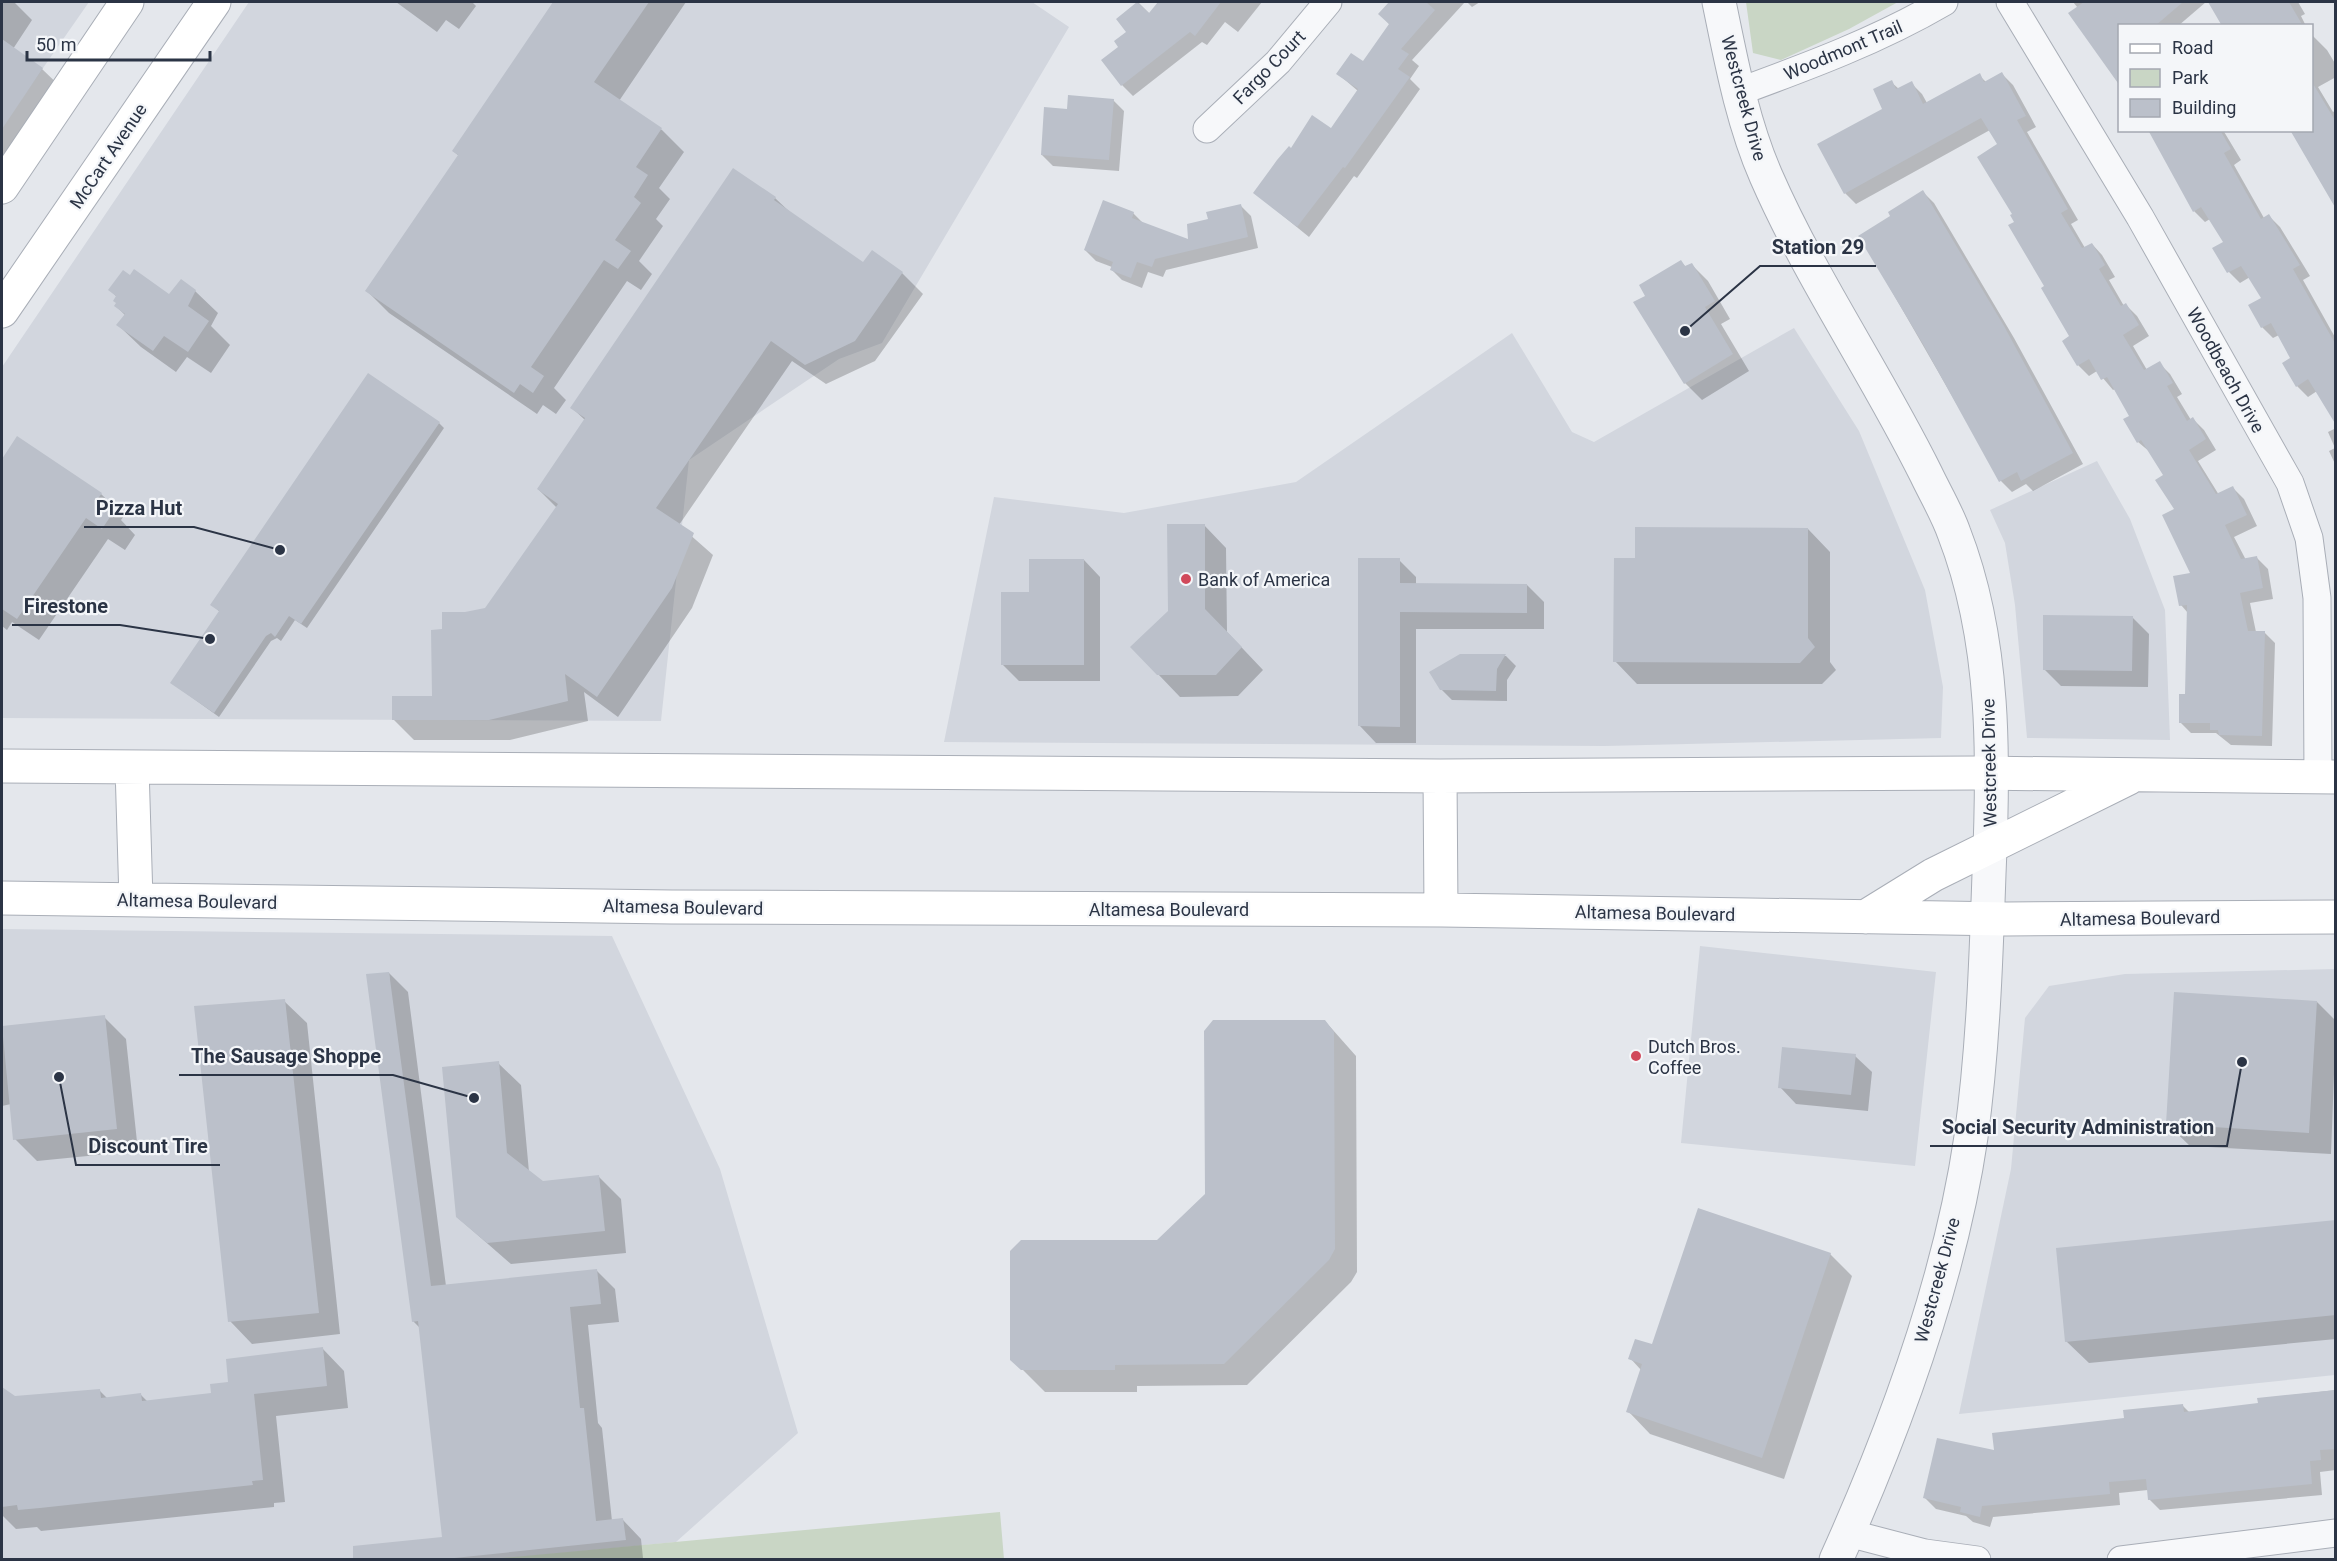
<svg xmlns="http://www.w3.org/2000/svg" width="2337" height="1561" viewBox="0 0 2337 1561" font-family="Roboto,sans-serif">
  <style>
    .built { fill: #d2d6de }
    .green { fill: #c9d6c5 }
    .shadow { fill: #0003 }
    .building { fill: #bbc0ca }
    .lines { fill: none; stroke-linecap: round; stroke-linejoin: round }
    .minor-casing { stroke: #a9aeb7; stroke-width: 29 }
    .tertiary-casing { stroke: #a9aeb7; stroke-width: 35 }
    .secondary-casing { stroke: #a9aeb7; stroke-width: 35 }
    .minor { stroke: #f7f8fa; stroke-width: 27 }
    .tertiary { stroke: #f7f8fa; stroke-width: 33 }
    .secondary { stroke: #fff; stroke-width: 33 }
    .poi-dot { fill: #d1495b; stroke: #f4f6f9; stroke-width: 2 }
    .labels { text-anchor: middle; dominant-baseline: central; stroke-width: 4.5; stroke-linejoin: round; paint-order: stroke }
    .street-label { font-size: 18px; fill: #2b3445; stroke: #f4f6f9 }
    .poi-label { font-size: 18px; fill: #2b3445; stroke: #f4f6f9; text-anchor: start }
    .leader { fill: none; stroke: #2b3445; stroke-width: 2 }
    .callout-dot { fill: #2b3445; stroke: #f4f6f9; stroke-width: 2 }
    .callout-label { font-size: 20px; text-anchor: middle; font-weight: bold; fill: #2b3445; stroke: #f4f6f9; stroke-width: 4.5; stroke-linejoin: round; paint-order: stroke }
  </style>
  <rect width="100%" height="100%" fill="#e4e7ec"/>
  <path class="built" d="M2,2h87l-87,125z
    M249,2h783l37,25 -187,316 -43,16 -150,101 -28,261 -659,-3v-351z
    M1794,328l65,103 66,159 18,97 -2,51 -336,8 -661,-4 50,-245 130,16 172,-31 216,-149 60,99 22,10z
    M2097,461l33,58 35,91 5,130 -143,-2 -12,-133 -10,-62 -15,-33z
    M2,929l610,7 108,233 78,264 -122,109 -185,18h-489z
    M1700,946l236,26 -21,194 -234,-23z
    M2335,969v406l-376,39 52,-245 14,-151 24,-32 76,-12z"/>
  <path class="green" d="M1746,2h152l-49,27 -68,31 -28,-7z
    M1000,1512l4,47h-513z"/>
  <path class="shadow" d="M2,2h12l18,18 -19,29 29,20 23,22 -63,92z
    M396,2h76l4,4 -17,23 -13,-9 -9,12z
    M555,2h131l-67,99 43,29 22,22 -25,36 11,11 -14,20 7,7 -24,35 13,13 -11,16 -14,-9 -73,107 12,12 -10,14 -13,-9 -6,9 -148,-101 -22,-22 92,-135 -6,-5z
    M1138,2l12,12 10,-12h102l-24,30 -13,-10 -18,23 -5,-3 -69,54 -11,-11 -2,-38 8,-15 -10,-13z
    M1391,2h74l-53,58 7,6 -9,13 10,10 -63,89 -3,-2 -45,61 -54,-44 36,-43 41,-20 26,-39 -20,-17 25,-11 27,-38 -10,-11z
    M1467,2h13l-8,5z
    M2073,2h133l-28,24h-58l-42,-18z
    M2210,2h88l7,12 -4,2 5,10h-81z
    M2312,35l15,15 9,15v12l-18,10 15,25 3,-2v96l-24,-76z
    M2002,74l11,11 23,42 -9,5 51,88 -7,4 14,24 7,-4 10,11 13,22 -6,3 15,26 2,-1 11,11 12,20 -16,10 14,24 12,-7 11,11 12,20 -5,3 14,23 2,-1 11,11 12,20 -18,11 21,34 14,-7 11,11 13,27 -23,11 12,23 11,-2 11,11 5,30 -23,4 6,29h8l11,11 -3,103 -41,-1 -15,-12h-25l-11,-11 7,-27 1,-82 -7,-8 11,-31 -16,-64 -11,-34 -15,-24 -12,-10 -7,-26 -16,-27 -2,1 -16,-19 -8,5 -11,-11 -7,-28 -55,-114 -17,-78 -9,-15 -134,74 -11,-11 39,-84 7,-27 8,7 12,-6 11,11 5,9 52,-28 7,7z
    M1113,100l11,11 -5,60 -66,-5 -11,-11 26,-44z
    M2150,130h73l18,30 -7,5 30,53 5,-2 11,11 30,49 -7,4 33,59v83l-19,-31 -9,6 -11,-11 -5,-28 -13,-23 -6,3 -11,-11 1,-28 -13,-22 -10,6 -11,-11 -15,-24 11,-6 -15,-23 -5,3 -11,-11z
    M1923,192l11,11 80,135 69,126 -50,27 -7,-7 -14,8 -11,-11 -141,-245 33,-20z
    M775,198l19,18 69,48 9,-12 30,21 21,21 -48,67 -49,23 -34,-23 -113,164 34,30 -21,53 -74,109 -34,-25 4,29 -78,19h-96l-21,-21 40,-22 10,-67 22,-16 21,-5 71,-101 -19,-19 47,-69 -13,-12z
    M1240,205l11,11 7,32 -92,22 -3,7 -15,-5 -6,16 -20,-8 -11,-11 1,-2 -16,-6 -11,-11 48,-37 11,11 46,18 19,-21z
    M1681,262l5,5 5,-3 17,17 22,38 -9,5 28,47 -47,29 -17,-17 -50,-80 12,-7z
    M110,290l60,6 25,-5 23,22 -7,13 19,19 -19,28 -24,-16 -11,15 -35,-25 -23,-22 7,-10 -9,-9 1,-9z
    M439,423l5,5 -137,200 -12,-8 -14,21 -4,-3 -6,3 -52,76 -47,-34 48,-71 -8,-7z
    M2336,428v38l-7,-15 6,-3 -7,-16z
    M17,438l84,56 23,22 -3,4 14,15 -10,15 -17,-11 -69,101 -27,-18 -5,8 -5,-4v-165z
    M1204,525l22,23 1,84 36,38 -25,26 -58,1 -22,-23 11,-62z
    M1808,529l22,23v110l6,8 -14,14h-185l-22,-23 21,-101z
    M1084,560l16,17v104h-81l-17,-17 28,-71z
    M1399,560l17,17v8h111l17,17v27h-128v114h-40l-16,-17z
    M2132,617l17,17 -1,53 -87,-1 -17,-17z
    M1460,655l46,1 10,10 -9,14v21l-55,-1 -11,-11z
    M389,973l19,19 38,294 151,-15 18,18 4,33 -31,3 10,98 4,5 10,93 11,-1 18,19 2,19 -252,2 52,-22 -23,-210 -7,-7z
    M284,1001l23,22 33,311 -88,10 -22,-23z
    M2317,1002l19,19 -5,133 -141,-8 -23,-22z
    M104,1017l22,22 12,112 -101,10 -22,-22 -4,-35 -9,2v-78z
    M1325,1021l31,35 1,216 -6,10 -104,103 -110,1v6h-92l-33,-33 146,-118 48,-47z
    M1855,1056l17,16 -4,39 -72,-7 -16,-17z
    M498,1063l23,22 8,87 13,10 57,-5 22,22 5,54 -115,11 -54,-47z
    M2336,1222v117l-247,24 -23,-22z
    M1830,1254l22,22 -68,203 -134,-45 -22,-23 13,-41 -11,-12z
    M322,1348l22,23 4,37 -72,8 9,86 -11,1v4l-233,24 -4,-4 -21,2 -14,-14v-123l12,6 86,-7 7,7 34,-3 7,7 65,-7 17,-12z
    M2336,1390v80l-16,2 2,23 -162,15 -11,-11 -1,-9 -29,3 1,12 -127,12 -3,10 -17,-5 -7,-6 -30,-7 -11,-11 70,-46 187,-47 8,8 70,-8 -1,-6z"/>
  <path class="building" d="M553,2h96l-55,80 68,46 -26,39 12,8 -14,22 7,6 -26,37 16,11 -13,18 -14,-9 -73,107 13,9 -11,17 -13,-9 -6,9 -149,-102 93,-136 -6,-4z
    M1137,2l12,11 9,-11h63l-26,34 -5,-4 -69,54 -20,-26 17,-13 -4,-6 12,-9 -10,-13z
    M1389,2h37l9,8 -34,39 8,5 -11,15 12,8 -65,91 -2,-1 -46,60 -44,-34 24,-33 12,-14 2,2 21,-33 19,13 27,-39 -22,-15 15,-21 12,8 26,-37 -11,-10z
    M2084,2h99l-28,24h-35v60l-52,-73z
    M2208,2h81l14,24h-81z
    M2,39l41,29 -41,61z
    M2002,72l24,44 -9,4 51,89 -7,4 21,35 10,-5 13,22 -6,4 22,37 5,-3 13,22 -16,10 21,35 16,-9 13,22 -6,3 20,35 6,-4 13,22 -17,11 27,44 17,-8 14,29 -22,10 16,34 16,-3 6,32 -23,5 8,38h17l-3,105 -43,-1 -1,-5h-8v-7h-31v-29h6l2,-89 -8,1 -6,-30 17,-3 -28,-58 12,-6 -19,-29 8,-5 -22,-35 -4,3 -14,-24 6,-3 -22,-39 -6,3 -12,-21 -12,7 -15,-25 7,-5 -28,-48 3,-2 -36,-61 6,-3 -4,-7 2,-1 -35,-57 20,-13 -16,-26 -137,76 -27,-50 65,-35 -9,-20 19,-9 4,9 16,-8 11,23 57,-31 4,9z
    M2312,82l24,40v87l-46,-79h22z
    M1068,95l46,4 -5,61 -68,-5 3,-48 23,2z
    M2148,130h72l11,19 -7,4 37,66 8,-5 31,51 -7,4 43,76v80l-28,-46 -12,8 -14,-24 8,-5 -19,-35 -10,5 -13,-23 13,-7 -20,-32 -14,7 -15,-25 11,-6 -22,-35 -8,5z
    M733,168l43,29 -2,3 89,62 9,-12 31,22 -48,69 -50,24 -34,-24 -115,167 38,25 -22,55 -75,109 -32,-23 3,27 -79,19h-97v-24h40l-1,-66 11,-1v-17h23l20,-4 73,-104 -21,-15 48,-71 -15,-10z
    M1923,190l81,136 69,127 -52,28 -4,-9 -18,10 -76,-138 -65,-108 32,-20 -2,-4z
    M1103,200l31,12 -2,6 56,21 -1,-15 21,-5 -2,-7 35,-8 7,33 -93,22 -3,8 -15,-5 -6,16 -21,-8 3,-8 -29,-12z
    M1681,260l4,6 7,-3 23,38 -10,6 28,47 -49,30 -51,-82 12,-6 -6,-11z
    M134,269l35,25 12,-15 15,11 -8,16 21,15 -21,31 -24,-16 -11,15 -37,-26 9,-11 -11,-8 2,-3 -3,-2 3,-5 -8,-6 15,-20 7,5z
    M368,373l72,49 -139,202 -12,-8 -14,21 -4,-4 -5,3 -52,77 -44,-30 49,-72 -9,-6z
    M17,436l85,57 -5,7 17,11 -12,18 -16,-11 -69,101 -15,-10v-150z
    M1167,524h38v85l37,38 -26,28h-59l-27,-28 38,-36z
    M1635,527l173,1v110l7,9 -15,16 -187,-1 1,-104h21z
    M1358,558h42v25l127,1v29l-127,-1v115l-42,-1z
    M1029,559h55v106h-83v-73h28z
    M2043,615l90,1 -1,55 -89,-1z
    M1460,654h46l-9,15 -1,22 -56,-1 -11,-18z
    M389,972l42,314 166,-17 4,35 -31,3 10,101h4l12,113 27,-3 3,22 -191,20h-82v-14l89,-9 -24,-216 -6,1 -46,-348z
    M2174,992l143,9 -8,132 -143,-9z
    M285,999l34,314 -91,9 -34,-316z
    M105,1015l12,114 -104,11 -11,-114z
    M1213,1020h112l9,12 1,217 -6,11 -105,104 -109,1v5h-94l-11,-10v-109l11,-11h136l48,-46 -1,-163z
    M1782,1047l74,7 -5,41 -73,-7z
    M499,1061l8,92 36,28 56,-6 6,56 -118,12 -31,-26 -14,-150z
    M1698,1208l133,45 -69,205 -136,-46 16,-48 -14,-5 7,-20 17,5z
    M2336,1220v95l-271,27 -9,-94z
    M323,1347l4,39 -73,8 9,86 -11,1 1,4 -213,23 -22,2 -1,-5 -15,2v-120l13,9 85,-7 1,9 40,-5 1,8 69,-8 -1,-9 18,-2 -2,-23z
    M2336,1390v59l-16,1 1,10 -11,1 2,23 -164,16 -2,-21 -37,3 1,12 -128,12 -2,11 -20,-5 1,-5 -38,-9 14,-60 57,12 -2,-17 132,-15 -1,-8 60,-6 1,8 74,-9 -1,-5z"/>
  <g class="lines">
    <defs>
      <path id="minor" d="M2010,2l130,215 150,266 19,55 8,60 1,179
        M1738,92c71,-26 141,-52 206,-90
        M1207,129l71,-67 50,-60
        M1848,1533l77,20 52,7
        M2121,1560l215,-27"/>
      <path id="tertiary" d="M1719,2c12,58 23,119 47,174 45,103 110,197 160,298 9,19 21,39 28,59 42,108 40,228 35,341 -3,88 -6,176 -18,263 -21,143 -76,292 -135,423"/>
      <path id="secondary" d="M2,187l125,-185
        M2,311l212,-309
        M2,766l1438,10 537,-3 359,4
        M132,767l4,133
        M1440,776l1,134
        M2,898l670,9 769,3 565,9 330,-2
        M1865,917l68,-42 196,-97"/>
    </defs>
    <use href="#minor" class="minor-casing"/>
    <use href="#tertiary" class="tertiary-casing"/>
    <use href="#secondary" class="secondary-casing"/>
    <use href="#minor" class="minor"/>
    <use href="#tertiary" class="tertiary"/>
    <use href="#secondary" class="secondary"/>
  </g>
  <g class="poi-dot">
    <circle cx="1186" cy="579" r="6"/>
    <circle cx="1636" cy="1056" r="6"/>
  </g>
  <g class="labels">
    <g class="street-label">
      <text transform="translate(1843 50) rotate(-23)">Woodmont Trail</text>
      <text transform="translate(1269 67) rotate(-46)">Fargo Court</text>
      <text transform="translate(1744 98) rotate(75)">Westcreek Drive</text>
      <text transform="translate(108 156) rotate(-56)">McCart Avenue</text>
      <text transform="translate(2226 370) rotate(61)">Woodbeach Drive</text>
      <text transform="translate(1989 763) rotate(-91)">Westcreek Drive</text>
      <text transform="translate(197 901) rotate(1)">Altamesa Boulevard</text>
      <text transform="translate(683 907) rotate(1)">Altamesa Boulevard</text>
      <text x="1169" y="909">Altamesa Boulevard</text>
      <text transform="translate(1655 913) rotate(1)">Altamesa Boulevard</text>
      <text transform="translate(2140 918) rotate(-1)">Altamesa Boulevard</text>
      <text transform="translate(1937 1280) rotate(-75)">Westcreek Drive</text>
    </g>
    <g class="poi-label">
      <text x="1198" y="579">Bank of America</text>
      <text x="1648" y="1046">Dutch Bros.<tspan x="1648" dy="21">Coffee</tspan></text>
    </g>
  </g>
  <path class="leader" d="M1685 331L1760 266H1876M280 550L194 527H84M210 639L120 625H12M474 1098L393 1075H179M2242 1062L2227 1146H1930M59 1077L76 1165H220"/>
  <g class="callout-dot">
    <circle cx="1685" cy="331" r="6"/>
    <circle cx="280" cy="550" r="6"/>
    <circle cx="210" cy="639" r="6"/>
    <circle cx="474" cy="1098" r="6"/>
    <circle cx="2242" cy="1062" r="6"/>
    <circle cx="59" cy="1077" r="6"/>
  </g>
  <g class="callout-label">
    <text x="1818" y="254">Station 29</text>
    <text x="139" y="515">Pizza Hut</text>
    <text x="66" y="613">Firestone</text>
    <text x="286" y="1063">The Sausage Shoppe</text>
    <text x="2078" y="1134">Social Security Administration</text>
    <text x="148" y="1153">Discount Tire</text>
  </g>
  <rect width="2337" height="1561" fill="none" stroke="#2b3445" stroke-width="6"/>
  <rect x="2118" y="24" width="195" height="108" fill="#f4f6f9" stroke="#a4a8b1" stroke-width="1.5"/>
  <rect x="2130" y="44" width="30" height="9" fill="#ffffff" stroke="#a4a8b1" stroke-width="1.5"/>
  <text x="2172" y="54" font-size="18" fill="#2b3445">Road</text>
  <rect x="2130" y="69" width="30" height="18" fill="#c9d6c5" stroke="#a4a8b1" stroke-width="1.5"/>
  <text x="2172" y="84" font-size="18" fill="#2b3445">Park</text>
  <rect x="2130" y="99" width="30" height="18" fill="#bbc0ca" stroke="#a4a8b1" stroke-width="1.5"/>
  <text x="2172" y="114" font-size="18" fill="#2b3445">Building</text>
  <path d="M27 51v9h183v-9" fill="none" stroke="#2b3445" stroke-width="3"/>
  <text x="36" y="51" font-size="18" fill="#2b3445" stroke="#f4f6f9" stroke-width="4.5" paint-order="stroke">50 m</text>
</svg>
